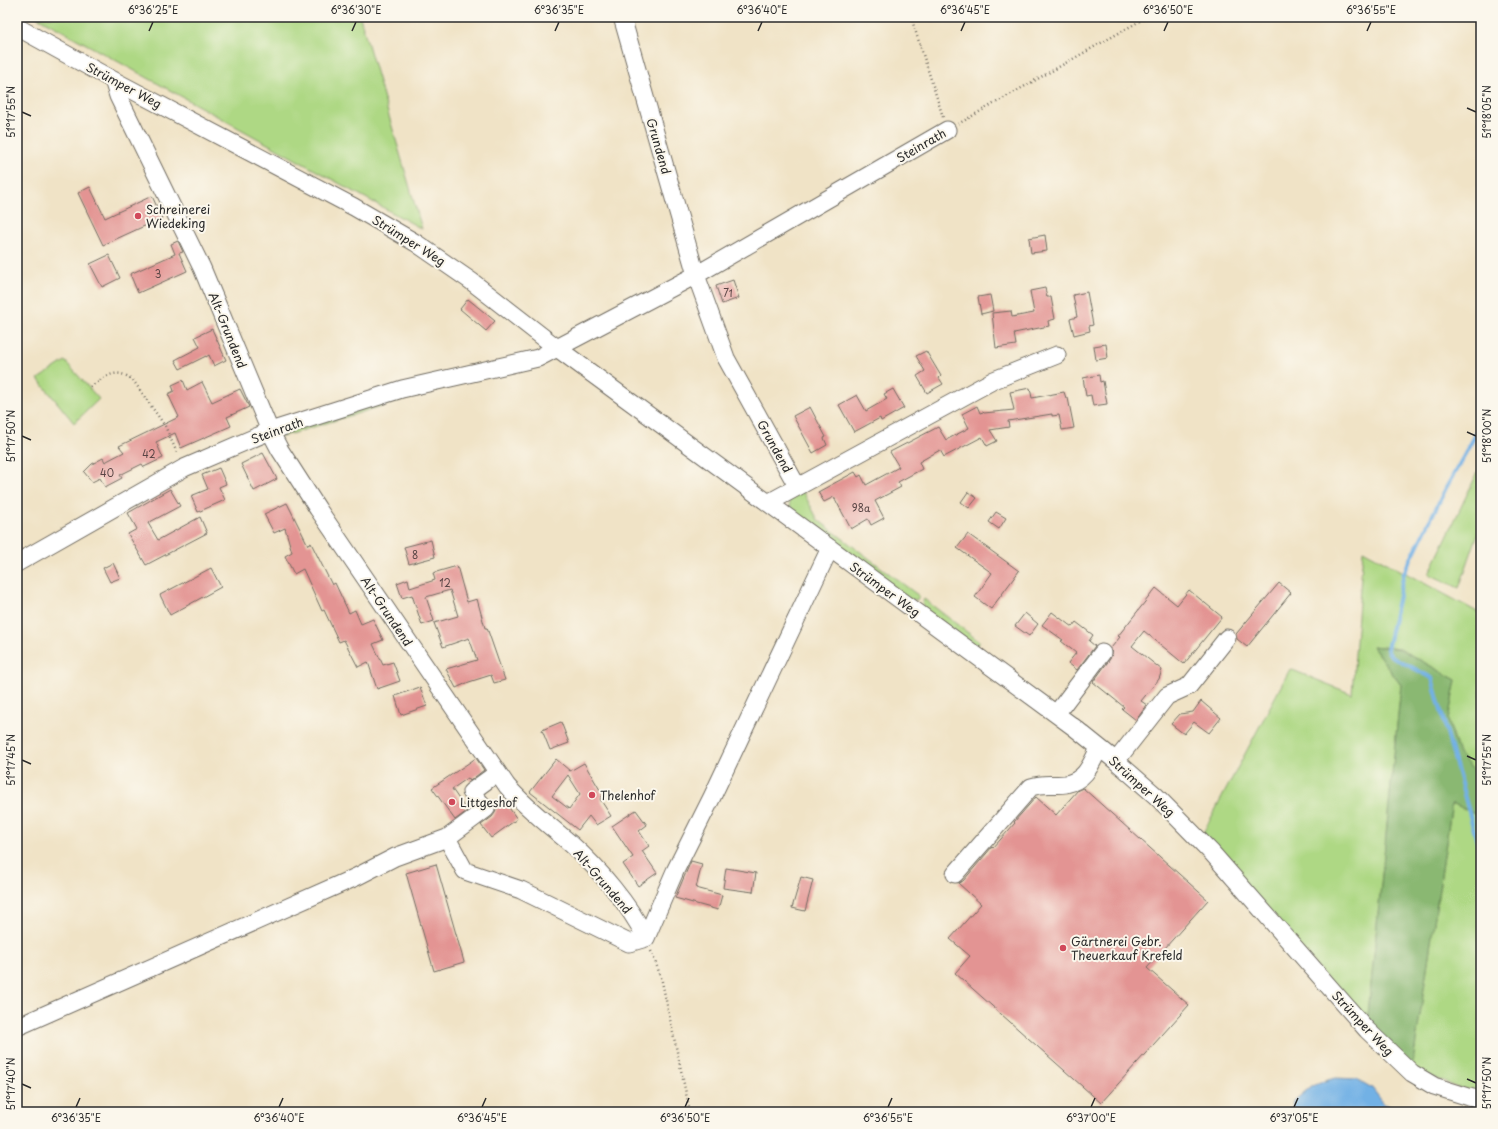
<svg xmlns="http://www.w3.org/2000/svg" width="1498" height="1129" viewBox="0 0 1498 1129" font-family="'Playpen Sans',sans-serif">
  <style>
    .green { fill: #aed884; stroke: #6c8258 }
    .forest { fill: #8ab872; stroke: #5a724e }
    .water { fill: #72b1e5; stroke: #4e6e88 }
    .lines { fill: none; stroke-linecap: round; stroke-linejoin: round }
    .stream { stroke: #72b1e5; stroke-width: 4 }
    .building { fill: #e39493; fill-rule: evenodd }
    .minor-casing { stroke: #706b61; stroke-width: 19 }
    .path { stroke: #706b61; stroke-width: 2.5; stroke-dasharray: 1 3; stroke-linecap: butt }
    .minor { stroke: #fff; stroke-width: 17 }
    .ticks { fill: none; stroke: #2b2b2b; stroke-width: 1.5 }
    .poi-dot { fill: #d1495b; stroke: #fbf7ec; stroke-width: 1.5 }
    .labels { text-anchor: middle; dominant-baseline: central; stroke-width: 4; stroke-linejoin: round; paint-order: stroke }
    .number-label { font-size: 10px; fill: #594545 }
    .street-label { font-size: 12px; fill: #2b2b2b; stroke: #fbf7ec }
    .poi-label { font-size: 12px; fill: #2b2b2b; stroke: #fbf7ec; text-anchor: start }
    .neatline { fill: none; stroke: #2b2b2b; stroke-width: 1.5 }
    .ticks-label { font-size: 10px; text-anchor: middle; fill: #2b2b2b }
  </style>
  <rect width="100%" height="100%" fill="#fbf7ec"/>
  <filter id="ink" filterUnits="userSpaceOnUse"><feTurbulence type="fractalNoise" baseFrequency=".025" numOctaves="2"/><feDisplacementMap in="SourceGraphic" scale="8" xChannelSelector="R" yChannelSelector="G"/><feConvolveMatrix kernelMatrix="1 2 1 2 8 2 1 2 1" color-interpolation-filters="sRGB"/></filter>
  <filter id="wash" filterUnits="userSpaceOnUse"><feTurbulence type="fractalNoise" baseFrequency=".012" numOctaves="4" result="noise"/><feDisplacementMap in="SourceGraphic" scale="16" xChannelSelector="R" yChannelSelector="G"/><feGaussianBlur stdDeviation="0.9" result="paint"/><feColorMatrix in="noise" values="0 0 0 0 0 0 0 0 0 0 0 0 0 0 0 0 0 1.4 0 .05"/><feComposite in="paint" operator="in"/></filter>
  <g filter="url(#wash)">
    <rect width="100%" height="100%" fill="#f0e3c6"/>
    <path class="green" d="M37,17h323l62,212z
      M65,361l34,38 -25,24 -36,-44z
      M450,385l-169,52v-4l121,-40z
      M1481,465v60l-22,63 -30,-14z
      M801,488l17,32 101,76 -2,4 -10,-1 -115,-84 -3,-14z
      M1363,550l118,64v165l-22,-25 -11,-34 8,-40 -56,-31 -28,-3 29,39 -34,340 -165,-190 88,-166 62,25z
      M924,599l56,43 -4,4 -52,-36 -2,-6z
      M1481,799v296l-11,-2 -58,-25 40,-265 25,12z"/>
    <path class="forest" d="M1372,646l28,3 56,31 -8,40 11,34 22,25v20l-4,16 -25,-12 -40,265 -45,-43 34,-340z"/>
    <path class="water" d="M1335,1078l22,1 15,9 12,16 19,8h-111l2,-11 20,-17z"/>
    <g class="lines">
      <path class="stream" d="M1481,425l-35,63 -42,85 -17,77 4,6 41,22 49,178"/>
    </g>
    <g id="blocks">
      <path class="building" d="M90,187l15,31 47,-22 10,22 -59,27 -25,-52z
        M1045,235l2,16 -16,2 -2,-15z
        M178,241l5,11 -4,1 8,18 -49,22 -8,-19 45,-20 -4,-10z
        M109,255l11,23 -18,9 -12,-23z
        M733,280l6,18 -17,6 -6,-18z
        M1045,288l2,9h4l4,22 -7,2 1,5 -35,7 2,12 -20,3 -4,-35 19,-2 1,6 22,-4 -4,-22z
        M1087,292l6,33 -4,1 1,5 -16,4 -4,-16 7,-2 -4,-22z
        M990,295l3,16 -12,3 -3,-17z
        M468,299l27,22 -9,10 -26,-22z
        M212,329l14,31 -12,6 -5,-11 -3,2v-1l-26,13 -5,-9 25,-13 -5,-10z
        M1106,344l2,14 -12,2 -2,-14z
        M926,351l15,25 -2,2 4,6 -16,9 -10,-17 8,-5 -9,-15z
        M1099,375l1,7 3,-1 4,23 -14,2 -2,-11 -5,1 -3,-18z
        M183,380l4,10 15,-8 10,20 28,-13 9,18 -22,10 4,9 -50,22 -6,-15 -19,9 7,16 -19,9 -2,-3 -22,11 2,3 -17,9 -5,-9 -8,4 -8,-10 8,-8 11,-6 2,4 19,-10 -5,-6 60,-29 -11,-23 6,-3 -2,-6z
        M1030,388l2,10 32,-6 2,6h2l6,30 -12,2 -3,-15 -7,1v-2l-44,7 1,6 -19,3 7,11 -10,5 -5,-9 -38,20 -4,-7 -21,12 3,7 -24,13 3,5 -26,14 9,17 -13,7 -3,-6 -17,10 -17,-32 -10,5 -6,-10 37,-20 3,5 3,-2 5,10 33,-18 -9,-15 48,-25 8,13 23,-12 -7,-14 15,-8 3,7 3,-1 1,1 30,-3 -4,-18z
        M893,389l11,19 -23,13 -1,-3 -26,14 -15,-27 18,-10 9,16 21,-12 -3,-5z
        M810,407l16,30 -2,1 3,7 -14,8 -20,-37z
        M263,453l14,26 -23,12 -13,-27z
        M219,468l7,16 -7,3 6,13 -27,12 -7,-16 17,-7 -6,-14z
        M170,489l10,17 -32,17 10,17 42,-23 7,16 -61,32 -18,-31 9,-5 -9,-16z
        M968,492l9,6 -8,10 -8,-6z
        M287,503l21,42 3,-2 21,42 3,-2 14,30 6,-3 6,14 12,-5 10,21 -10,4 10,21 10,-3 7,19 -23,8 -9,-27 -10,5 -14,-27 -5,2 -15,-32 -2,1 -19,-42 -9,5 -9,-18 7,-4 -7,-24 -11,5 -10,-19z
        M996,512l10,6 -7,11 -10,-7z
        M968,534l51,37 -28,38 -16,-12 17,-24 -35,-25z
        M431,540l4,17 -26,7 -5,-17z
        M113,563l7,15 -10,4 -7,-14z
        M457,566l10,36 10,-3 8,29h2l18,52 -11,3 -3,-8 -22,7 -13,6 -10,-19 31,-9 -8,-22 -26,9 -9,-24 24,-7 -8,-26 -24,7 8,24 -12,4 -10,-30 -10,3 -5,-15 11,-4 2,9 25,-8 -2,-7z
        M211,568l10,19 -51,28 -10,-20z
        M1279,583l12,10 -44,54 -10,-8 -1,-5z
        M1156,588l21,17 12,-15 33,27 -38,47 -40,-33 -12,15 30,24 -3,9 -18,22 6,4 -11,15 -14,-11 2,-2 -31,-25 17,-23 2,-5 -1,-6 9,-11 -2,-1z
        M1052,612l20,15 4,-5 17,13 -4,6 6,5 -18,24 -9,-7 8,-10 -15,-12 2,-1 -21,-15z
        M1025,613l13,11 -9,12 -14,-10z
        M420,687l7,19 -26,9 -6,-19z
        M1201,701l20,17 -12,15 -15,-11 -10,12 -13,-10 9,-10 13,-2z
        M561,722l8,21 -19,7 -8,-20z
        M476,758l8,12 -14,11 -2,-3 -16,11 15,22 -12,9 -23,-32z
        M556,759l14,12 14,-8 19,32 -3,4 11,17 -15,9 -7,-9 -11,14 -48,-38zM568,775l12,19 -11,15 -17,-13z
        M1083,788l125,112 -61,68 42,37 -88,98 -146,-130 15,-17 -20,-17 31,-35 -23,-21 5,-2 29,-34 1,1 22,-25 -1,-1 22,-25 20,18 22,-25z
        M505,802l12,17 -26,19 -10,-13 11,-8 3,-4 1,-4z
        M636,810l11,15 -8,6 10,15 -7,5 15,22 -19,13 -15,-22 10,-7 -21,-31z
        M691,861l11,3 -6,24 26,7 -4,15 -43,-12z
        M436,864l28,98 -30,9 -28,-98z
        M726,868l30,5 -3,19 -30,-4z
        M801,877l12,3 -8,31 -13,-3z"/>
    </g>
  </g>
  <g filter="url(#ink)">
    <use href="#blocks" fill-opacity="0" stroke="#706b61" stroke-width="1"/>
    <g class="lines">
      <defs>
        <path id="minor" d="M17,27l96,53 241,127 62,36 55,38 86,67 518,380 41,33 40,35 56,57 155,177 45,43 22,13 35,11 12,3
          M113,80l5,16 84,172 68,163 10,19 38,59 189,277c19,22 42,39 64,58 28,25 58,60 75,94
          M797,486l-71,-128 -30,-83 251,-145
          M768,503l226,-123 63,-25
          M17,563l167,-95 86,-37 132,-42 136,-31 158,-83 -74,-258
          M1056,714l46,-61
          M1116,761l51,-65 22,-10 38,-48
          M497,773l-26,19 15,17 -39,29 18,33 56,19 108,53 17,-5 29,-67 37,-74 118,-249
          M955,874l76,-87c15,-5 23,-1 35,-3 20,-4 25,-20 33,-36
          M17,1027l339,-150 39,-20 52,-19"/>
      </defs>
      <use href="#minor" class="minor-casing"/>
      <path class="path" d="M911,17l32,100
        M958,124l189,-107
        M90,387c16,-11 26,-20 43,-7l32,46 13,29
        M651,951l10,26 29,135"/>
      <use href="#minor" class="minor"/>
    </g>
  </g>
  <path class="ticks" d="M149,31l4,-9M352,31l4,-9M555,31l4,-9M758,31l4,-9M961,31l4,-9M1164,31l4,-9M1367,31l4,-9M1467,108l9,4M22,112l9,4M1467,432l9,4M22,436l9,4M1467,756l9,4M22,760l9,4M1467,1079l9,4M22,1084l9,4M76,1107l4,-9M279,1107l4,-9M482,1107l4,-9M685,1107l4,-9M888,1107l4,-9M1091,1107l4,-9M1294,1107l4,-9"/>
  <g class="poi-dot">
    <circle cx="138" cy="216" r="4"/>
    <circle cx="592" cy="795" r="4"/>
    <circle cx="452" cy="802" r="4"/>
    <circle cx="1063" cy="948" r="4"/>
  </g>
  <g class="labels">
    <g class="number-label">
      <text x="158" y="273">3</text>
      <text x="728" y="292">71</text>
      <text x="149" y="453">42</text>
      <text x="107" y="472">40</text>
      <text x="861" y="507">98a</text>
      <text x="415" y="554">8</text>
      <text x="445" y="582">12</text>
    </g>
    <g class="street-label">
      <text transform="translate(124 85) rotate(28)">Strümper Weg</text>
      <text transform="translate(921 145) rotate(-30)">Steinrath</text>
      <text transform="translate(659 146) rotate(74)">Grundend</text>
      <text transform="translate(409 240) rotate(32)">Strümper Weg</text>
      <text transform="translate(228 330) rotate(68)">Alt-Grundend</text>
      <text transform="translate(277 430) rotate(-20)">Steinrath</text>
      <text transform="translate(775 446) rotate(61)">Grundend</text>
      <text transform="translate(885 589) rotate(36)">Strümper Weg</text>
      <text transform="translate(387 611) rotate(56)">Alt-Grundend</text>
      <text transform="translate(1142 786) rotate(42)">Strümper Weg</text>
      <text transform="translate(603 881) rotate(49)">Alt-Grundend</text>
      <text transform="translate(1363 1023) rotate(47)">Strümper Weg</text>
    </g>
    <g class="poi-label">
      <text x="146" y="209">Schreinerei<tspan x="146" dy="14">Wiedeking</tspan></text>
      <text x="600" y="795">Thelenhof</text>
      <text x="460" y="802">Littgeshof</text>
      <text x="1071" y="941">Gärtnerei Gebr.<tspan x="1071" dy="14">Theuerkauf Krefeld</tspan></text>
    </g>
  </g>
  <rect width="1498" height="1129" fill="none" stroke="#fbf7ec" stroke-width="44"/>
  <rect x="22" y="22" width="1454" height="1085" class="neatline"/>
  <g class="ticks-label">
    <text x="153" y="14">6°36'25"E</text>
    <text x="356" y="14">6°36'30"E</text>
    <text x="559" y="14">6°36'35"E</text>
    <text x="762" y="14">6°36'40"E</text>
    <text x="965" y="14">6°36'45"E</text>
    <text x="1168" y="14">6°36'50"E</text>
    <text x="1371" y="14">6°36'55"E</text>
    <text transform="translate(1487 112) rotate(-90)" y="4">51°18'05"N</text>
    <text transform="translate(11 112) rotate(-90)" y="4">51°17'55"N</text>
    <text transform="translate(1487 436) rotate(-90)" y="4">51°18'00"N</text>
    <text transform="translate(11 436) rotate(-90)" y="4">51°17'50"N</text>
    <text transform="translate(1487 760) rotate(-90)" y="4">51°17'55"N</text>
    <text transform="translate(11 760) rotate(-90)" y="4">51°17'45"N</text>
    <text transform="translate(1487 1083) rotate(-90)" y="4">51°17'50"N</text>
    <text transform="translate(11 1084) rotate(-90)" y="4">51°17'40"N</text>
    <text x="76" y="1122">6°36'35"E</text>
    <text x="279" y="1122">6°36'40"E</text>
    <text x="482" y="1122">6°36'45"E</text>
    <text x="685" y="1122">6°36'50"E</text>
    <text x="888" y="1122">6°36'55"E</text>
    <text x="1091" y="1122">6°37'00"E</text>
    <text x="1294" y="1122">6°37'05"E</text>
  </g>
</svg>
